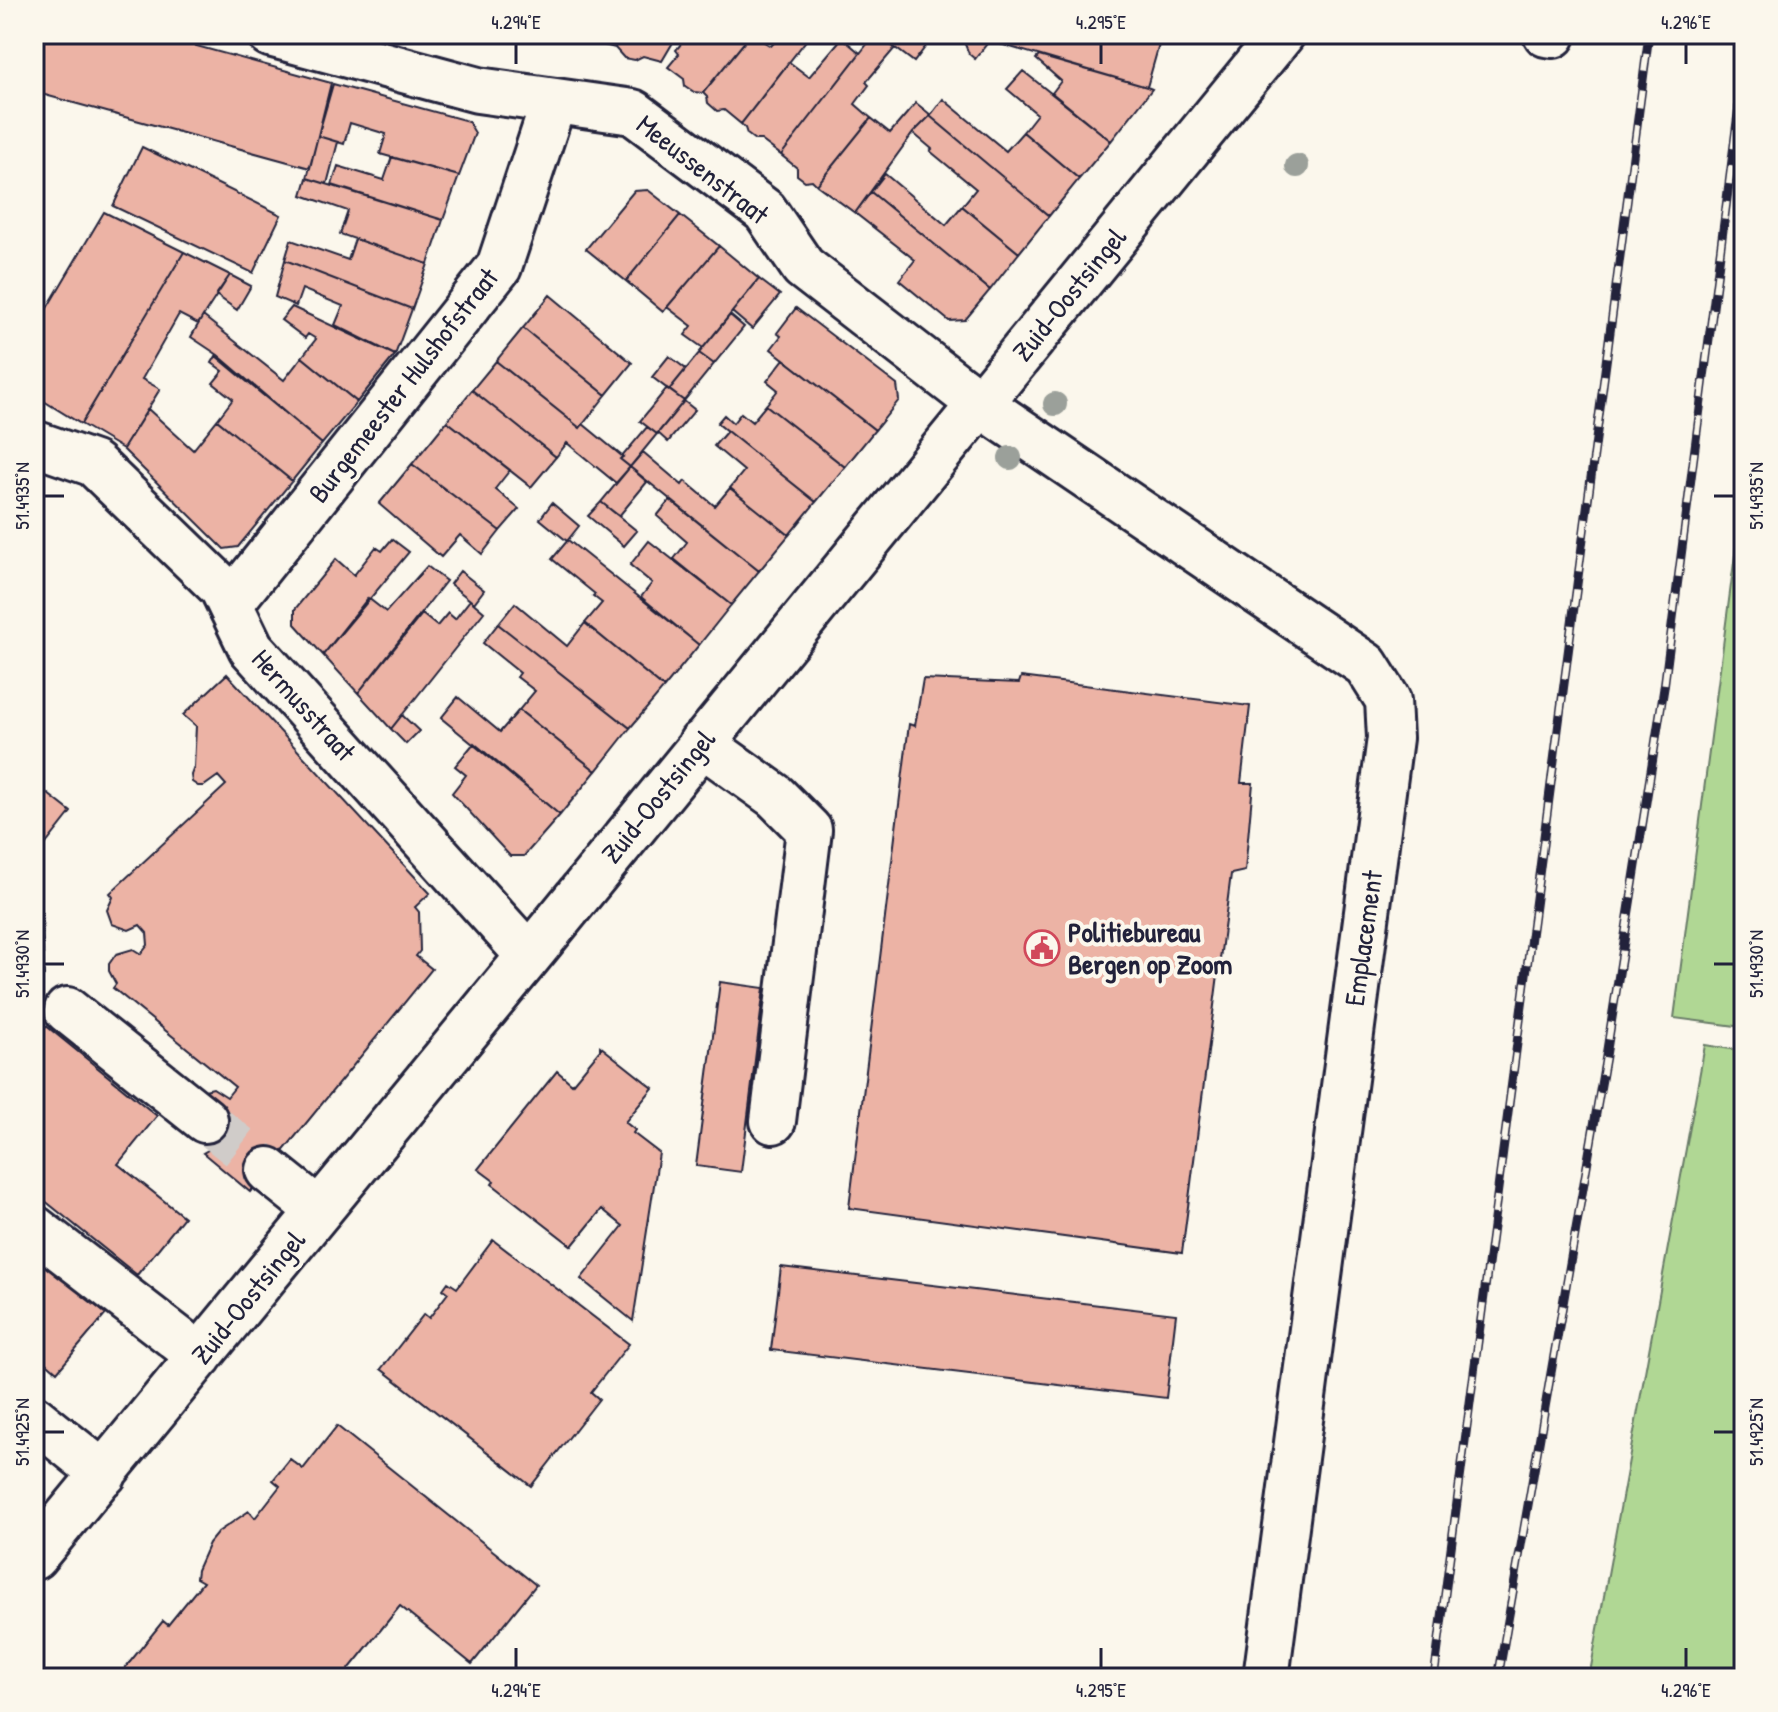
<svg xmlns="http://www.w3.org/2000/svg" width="1778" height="1712" font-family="'Patrick Hand',sans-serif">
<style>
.green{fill:#b0d794;stroke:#697c68;stroke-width:2}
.building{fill:#ecb3a5;stroke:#22223b;stroke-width:2}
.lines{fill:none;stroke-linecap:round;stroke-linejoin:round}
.minor-tunnel{stroke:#d0ccc9;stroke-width:44;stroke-dasharray:44 22;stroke-linecap:butt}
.minor-casing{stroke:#22223b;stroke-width:50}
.minor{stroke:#fbf7ec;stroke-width:44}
.rail-casing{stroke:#22223b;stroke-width:9}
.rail{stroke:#fbf7ec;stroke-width:6;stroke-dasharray:18;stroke-linecap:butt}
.tree{fill:#9ba09a}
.ticks{fill:none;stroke:#22223b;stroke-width:3}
.labels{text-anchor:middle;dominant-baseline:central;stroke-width:8;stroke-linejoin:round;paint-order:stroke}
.street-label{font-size:28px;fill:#22223b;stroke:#fbf7ec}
.poi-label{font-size:28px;font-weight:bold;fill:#22223b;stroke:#fbf7ec;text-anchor:start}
.neatline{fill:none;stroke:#22223b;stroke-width:3}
.ticks-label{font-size:20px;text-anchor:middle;fill:#22223b}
</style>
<rect width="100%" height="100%" fill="#fbf7ec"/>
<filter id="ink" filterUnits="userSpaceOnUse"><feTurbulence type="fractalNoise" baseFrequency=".0125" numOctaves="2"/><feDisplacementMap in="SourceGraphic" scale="16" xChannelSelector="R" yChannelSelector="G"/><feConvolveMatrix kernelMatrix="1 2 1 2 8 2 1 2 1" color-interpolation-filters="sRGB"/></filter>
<g filter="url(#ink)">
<path class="green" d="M 1744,486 L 1744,1027 L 1674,1018 Z
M 1705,1045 L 1744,1051 L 1744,1678 L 1589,1678 Z"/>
<path class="building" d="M 34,34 L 153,34 L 331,83 L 310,168 L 34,92 Z
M 564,34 L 619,34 L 615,48 Z
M 619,34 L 678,34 L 662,61 L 643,56 L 635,60 L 624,58 L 615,48 Z
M 689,34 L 751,34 L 703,93 L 694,92 L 685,86 L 684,79 L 668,67 L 679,54 L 676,50 Z
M 751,34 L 771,46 L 782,34 L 811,34 L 741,124 L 724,110 L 717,111 L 708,103 L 707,97 L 703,93 Z
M 875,34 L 895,48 L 866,82 L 869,85 L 855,104 L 871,118 L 817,185 L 812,180 L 805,181 L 797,175 L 797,168 L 781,155 Z
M 877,34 L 935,34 L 914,62 Z
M 966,34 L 1162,34 L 1147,87 Z
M 969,35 L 989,41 L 975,59 L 969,54 L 964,42 Z
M 842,38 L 860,53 L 781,155 L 761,140 L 755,140 L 747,134 L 745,128 L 741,124 L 789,62 L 809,77 Z
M 1039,56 L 1147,87 L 1152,89 L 1111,141 L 1052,93 L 1061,81 L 1036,59 Z
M 1023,71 L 1111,141 L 1079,179 L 1023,132 L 1037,114 L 1007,89 Z
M 333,84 L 468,121 L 475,133 L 459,176 L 380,154 L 386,134 L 350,123 L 344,144 L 318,136 Z
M 943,99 L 1006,151 L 1023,132 L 1079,179 L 1049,216 L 930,116 Z
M 916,103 L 931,115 L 913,133 L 855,213 L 817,185 L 871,118 L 890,133 Z
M 930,116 L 1049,216 L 1019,253 L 962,206 L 976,189 L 930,151 L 932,149 L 913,133 Z
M 318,136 L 338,142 L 327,184 L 307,178 Z
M 142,147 L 281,215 L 253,273 L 113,206 Z
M 392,157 L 459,176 L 443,220 L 332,185 L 338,166 L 384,180 Z
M 885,174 L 946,225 L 962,206 L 1019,253 L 990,290 L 871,192 Z
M 307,178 L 443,220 L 428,264 L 340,234 L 348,211 L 302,195 Z
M 648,190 L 680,215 L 626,281 L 586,249 L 634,191 Z
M 871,192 L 990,290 L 965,320 L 949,321 L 899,280 L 915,260 L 855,213 Z
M 104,212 L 184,252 L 81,424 L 34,395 L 34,330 Z
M 680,215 L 719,246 L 663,312 L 626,281 Z
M 355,239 L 428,264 L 412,309 L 285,260 L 291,240 L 348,260 Z
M 719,246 L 759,279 L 703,348 L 685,335 L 692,326 L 667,307 Z
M 184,252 L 230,275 L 198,324 L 179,314 L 142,379 L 160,389 L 123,449 L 81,424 Z
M 285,260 L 412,309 L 395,355 L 335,325 L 343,306 L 302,289 L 296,306 L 275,297 Z
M 230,275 L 251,286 L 237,310 L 216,295 Z
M 759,279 L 780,295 L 752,329 L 732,312 Z
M 550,295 L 632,363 L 606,395 L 523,328 Z
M 292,307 L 395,355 L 357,402 L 302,357 L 316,339 L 308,334 L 305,338 L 281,320 Z
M 796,308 L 897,385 L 899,400 L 875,430 L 771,349 L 781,336 L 777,333 Z
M 730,315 L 744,327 L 714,364 L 699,353 Z
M 203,316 L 284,380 L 302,357 L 357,402 L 322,444 L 218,355 L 191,337 Z
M 523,328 L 606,395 L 580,428 L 496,361 Z
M 699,353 L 714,364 L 684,401 L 669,390 Z
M 216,356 L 322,444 L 292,481 L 217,420 L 233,399 L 213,383 L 223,371 L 212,363 Z
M 669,356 L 686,369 L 669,390 L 652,377 Z
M 784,359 L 875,430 L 845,467 L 766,405 L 778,390 L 767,381 Z
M 496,361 L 580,428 L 583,424 L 623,457 L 620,459 L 630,467 L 616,483 L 567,443 L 556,457 L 472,390 Z
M 667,388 L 684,401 L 657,434 L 640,421 Z
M 472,390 L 556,457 L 531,487 L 447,421 Z
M 684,401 L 695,410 L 668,442 L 658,433 Z
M 766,405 L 845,467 L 816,502 L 717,423 L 724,415 L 733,423 L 741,413 L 752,422 Z
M 148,409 L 193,450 L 217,420 L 292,481 L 238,547 L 224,549 L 123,449 Z
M 447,421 L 510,470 L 495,489 L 519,509 L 500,531 L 412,464 Z
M 647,427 L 657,434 L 630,467 L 620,459 Z
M 727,431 L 816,502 L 789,535 L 730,488 L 744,471 L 714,446 Z
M 643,452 L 682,485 L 685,481 L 715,506 L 730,488 L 789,535 L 759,571 L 630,467 Z
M 412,464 L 500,531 L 482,554 L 460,535 L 441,557 L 379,504 Z
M 630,467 L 647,482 L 619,516 L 601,502 Z
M 670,500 L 759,571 L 731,605 L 674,559 L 687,542 L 657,516 Z
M 601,502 L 637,531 L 624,546 L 588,516 Z
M 552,503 L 579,526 L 567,541 L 540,519 Z
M 392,539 L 409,552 L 323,655 L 295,624 L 295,609 L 336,559 L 354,575 L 376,547 L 382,551 Z
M 568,540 L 699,645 L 664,688 L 585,623 L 602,603 L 593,596 L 595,594 L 552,559 Z
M 649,541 L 731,605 L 699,645 L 641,597 L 652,583 L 630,565 Z
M 427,566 L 446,581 L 358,693 L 323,655 L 368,598 L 386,612 Z
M 460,571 L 484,590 L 474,603 L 450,584 Z
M 470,600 L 484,612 L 391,729 L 358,693 L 422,614 L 437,626 L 448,613 L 455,619 Z
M 515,603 L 567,646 L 585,623 L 664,688 L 630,728 L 498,624 Z
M 498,624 L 630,728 L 596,771 L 519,710 L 535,691 L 517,677 L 520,673 L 483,643 Z
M 227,674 L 430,893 L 415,907 L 419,912 L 420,951 L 416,956 L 432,969 L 250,1192 L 203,1153 L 208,1150 L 201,1095 L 205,1090 L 213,1088 L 227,1097 L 235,1087 L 113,988 L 116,984 L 109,971 L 109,964 L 116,954 L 133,949 L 141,954 L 148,945 L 147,933 L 140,925 L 129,930 L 112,924 L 107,910 L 113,897 L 110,893 L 226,785 L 218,776 L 204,786 L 198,786 L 192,782 L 191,775 L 194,767 L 196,726 L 183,715 Z
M 1021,677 L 1250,706 L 1241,783 L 1253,783 L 1245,871 L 1231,874 L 1182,1253 L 849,1208 L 909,724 L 915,726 L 923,679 L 1019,683 Z
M 458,697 L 500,732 L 519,710 L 596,771 L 560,815 L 441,718 Z
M 402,715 L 419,731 L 406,744 L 391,729 Z
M 474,743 L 560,815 L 524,856 L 510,856 L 452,793 L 466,775 L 455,766 Z
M 34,783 L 71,812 L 34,859 Z
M 34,913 L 42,913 L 44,976 L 34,977 Z
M 720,982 L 764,988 L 741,1172 L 696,1166 Z
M 34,1016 L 157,1116 L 118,1164 L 184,1217 L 137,1275 L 34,1192 Z
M 600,1046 L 653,1088 L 625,1122 L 635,1130 L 633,1133 L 659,1153 L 633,1321 L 581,1279 L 623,1226 L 602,1209 L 572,1246 L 492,1184 L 494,1181 L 478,1169 L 557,1071 L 572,1084 L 600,1050 Z
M 493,1240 L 629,1344 L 591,1392 L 599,1399 L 531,1486 L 381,1369 L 424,1314 L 429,1318 L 448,1293 L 443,1289 L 448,1282 L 457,1288 Z
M 34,1254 L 106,1314 L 57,1372 L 34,1352 L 34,1294 L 37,1291 L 34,1289 Z
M 781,1267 L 1176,1314 L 1166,1398 L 771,1350 Z
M 337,1426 L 536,1585 L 472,1664 L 400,1606 L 342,1678 L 117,1678 L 163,1621 L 168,1625 L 203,1582 L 196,1578 L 197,1570 L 209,1543 L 218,1532 L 249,1511 L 255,1518 L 280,1486 L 273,1480 L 290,1459 L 303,1469 Z"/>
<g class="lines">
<path class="minor-tunnel" d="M 205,1120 L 268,1170"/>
<defs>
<path id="minor" d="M 270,34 L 478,90 L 633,112 L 765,211 L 803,267 L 980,404 L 1366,665 L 1388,700 L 1390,738 L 1266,1678
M 1546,34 L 1553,35
M 34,443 L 94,464 L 222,588 L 251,648 L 529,956
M 230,604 L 499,267 L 554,101
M 701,743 L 775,796 L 809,830 L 773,1121
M 67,1010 L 205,1120
M 268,1170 L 318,1210
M 34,1228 L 200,1356
M 34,1418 L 104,1474
M 34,1557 L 529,956 L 1282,34"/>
</defs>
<use href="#minor" class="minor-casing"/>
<use href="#minor" class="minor"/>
<defs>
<path id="rail" d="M 1434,1678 L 1649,34
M 1498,1678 L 1606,1056 L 1664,688 L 1744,67"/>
</defs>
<use href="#rail" class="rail-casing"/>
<use href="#rail" class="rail"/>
</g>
<g class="tree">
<circle cx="1297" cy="166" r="12"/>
<circle cx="1055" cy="404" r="12"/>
<circle cx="1010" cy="458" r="12"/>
</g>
</g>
<path class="ticks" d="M 516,44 L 516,64M 1101,44 L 1101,64M 1686,44 L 1686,64M 44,496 L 64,496M 1714,496 L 1734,496M 44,964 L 64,964M 1714,964 L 1734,964M 44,1432 L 64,1432M 1714,1432 L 1734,1432M 516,1648 L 516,1668M 1101,1648 L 1101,1668M 1686,1648 L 1686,1668"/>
<defs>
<symbol id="civic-ring" viewBox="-11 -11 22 22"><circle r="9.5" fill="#fbf7ec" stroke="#d1495b" stroke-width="1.5"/><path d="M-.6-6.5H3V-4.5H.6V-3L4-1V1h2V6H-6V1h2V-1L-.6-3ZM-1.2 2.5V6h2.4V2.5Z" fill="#d1495b"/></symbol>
</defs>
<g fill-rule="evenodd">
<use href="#civic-ring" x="1022" y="928" width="40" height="40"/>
</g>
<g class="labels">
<g class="street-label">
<text transform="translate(703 169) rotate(38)">Meeussenstraat</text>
<text transform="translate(1069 294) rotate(-51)">Zuid-Oostsingel</text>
<text transform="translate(403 385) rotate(-52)">Burgemeester Hulshofstraat</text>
<text transform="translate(304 705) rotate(48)">Hermusstraat</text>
<text transform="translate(658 796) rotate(-51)">Zuid-Oostsingel</text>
<text transform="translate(1363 938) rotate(-82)">Emplacement</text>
<text transform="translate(248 1297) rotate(-51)">Zuid-Oostsingel</text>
</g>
<g class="poi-label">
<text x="1068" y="932">Politiebureau<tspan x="1068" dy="32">Bergen op Zoom</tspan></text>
</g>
</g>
<rect width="1778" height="1712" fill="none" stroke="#fbf7ec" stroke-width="88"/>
<rect x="44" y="44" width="1690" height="1624" class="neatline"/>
<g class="ticks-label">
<text x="516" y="29">4.294°E</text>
<text x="1101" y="29">4.295°E</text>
<text x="1686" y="29">4.296°E</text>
<text transform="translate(22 496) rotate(-90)" y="7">51.4935°N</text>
<text transform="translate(1756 496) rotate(-90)" y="7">51.4935°N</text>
<text transform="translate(22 964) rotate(-90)" y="7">51.4930°N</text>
<text transform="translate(1756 964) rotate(-90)" y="7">51.4930°N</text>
<text transform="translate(22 1432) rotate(-90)" y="7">51.4925°N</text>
<text transform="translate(1756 1432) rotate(-90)" y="7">51.4925°N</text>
<text x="516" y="1697">4.294°E</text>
<text x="1101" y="1697">4.295°E</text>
<text x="1686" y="1697">4.296°E</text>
</g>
</svg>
